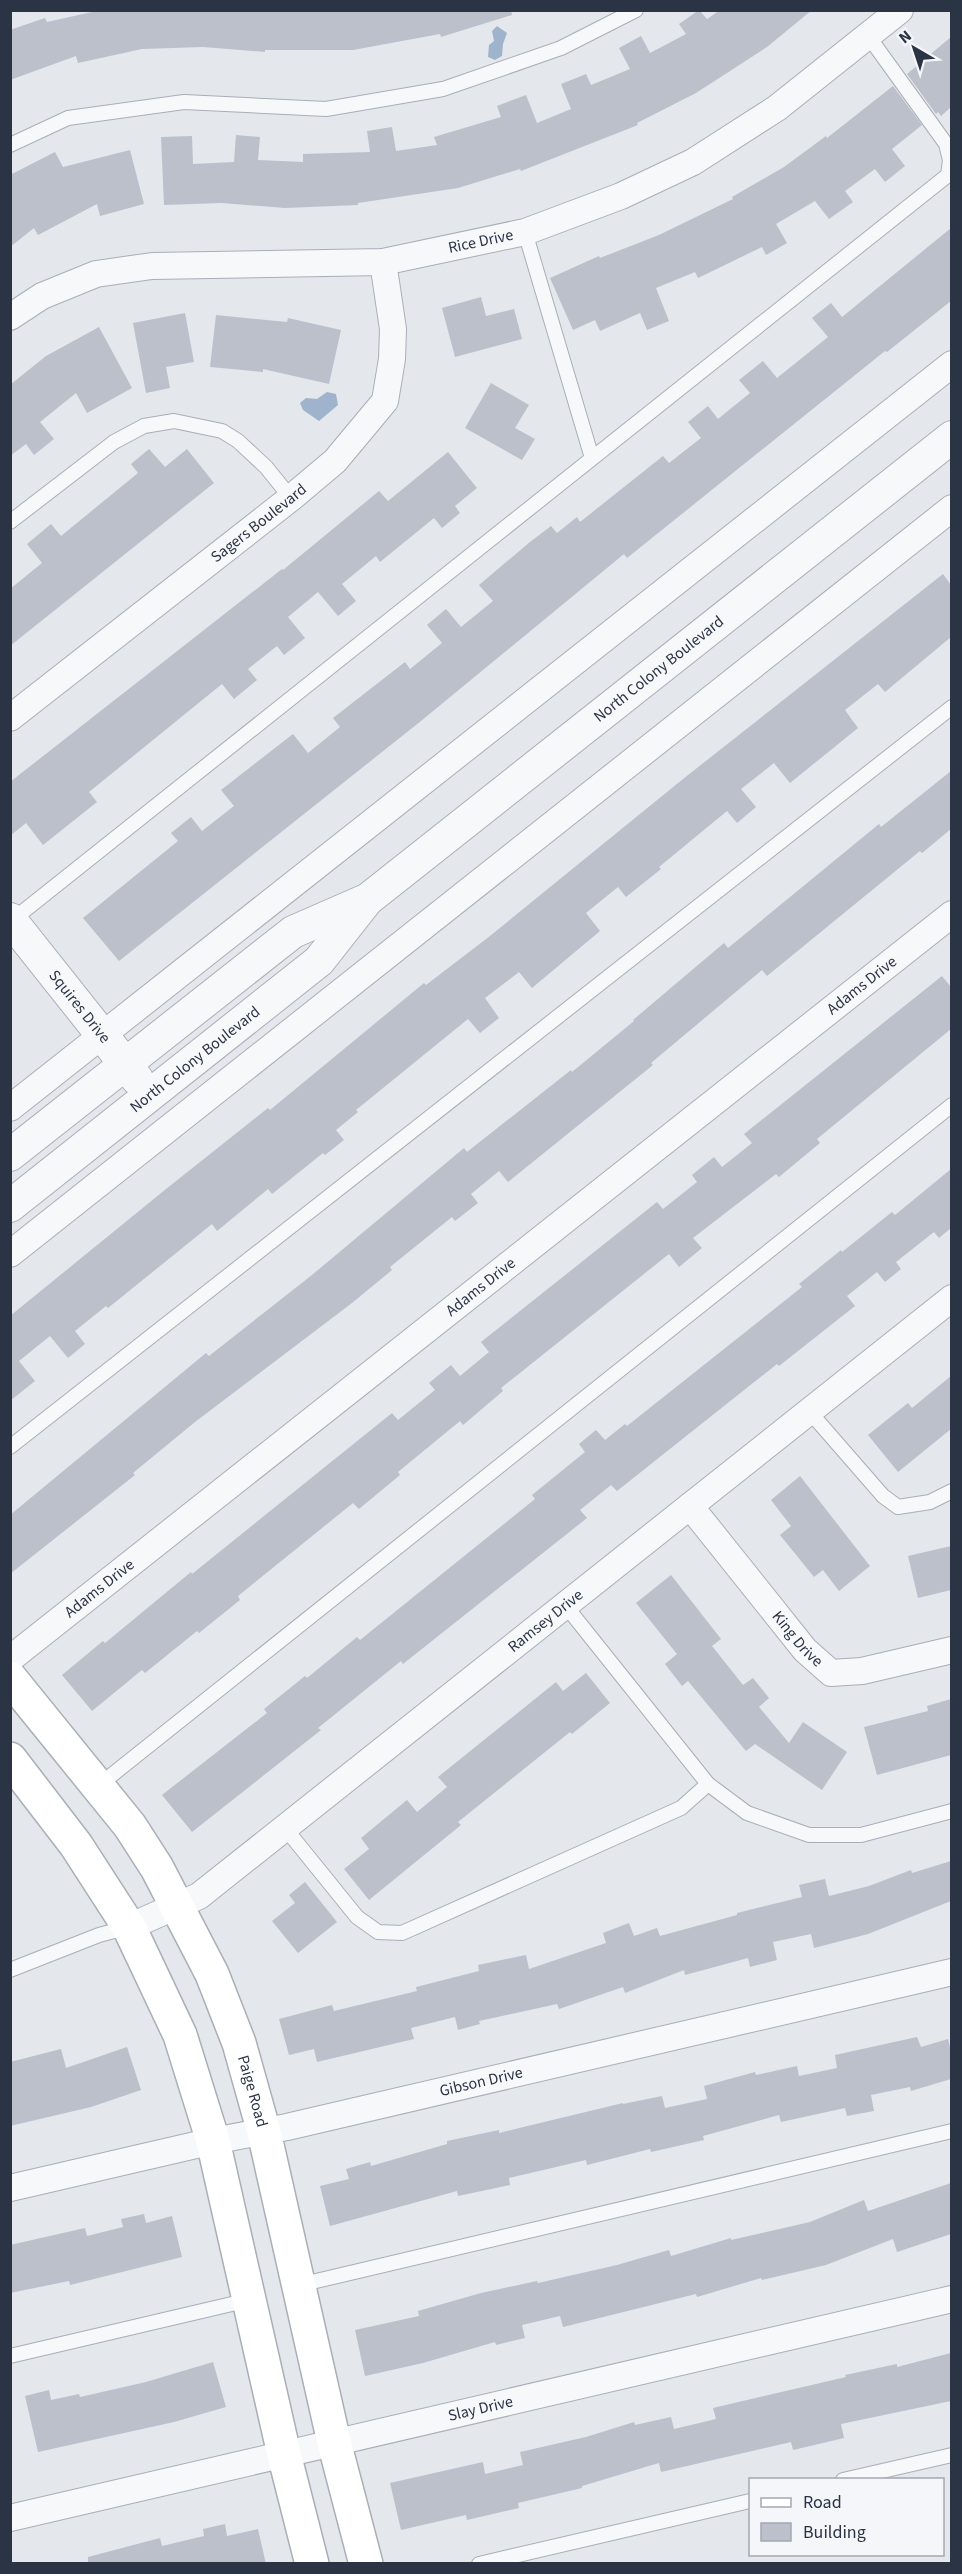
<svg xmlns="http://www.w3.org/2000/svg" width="962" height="2574" font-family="'Source Sans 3',sans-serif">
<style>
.water{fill:#9fb4cc}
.building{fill:#bbc0ca}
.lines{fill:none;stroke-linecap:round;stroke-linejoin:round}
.service-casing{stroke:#a9aeb7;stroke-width:16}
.minor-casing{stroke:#a9aeb7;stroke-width:28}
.tertiary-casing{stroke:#a9aeb7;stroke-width:34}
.secondary-casing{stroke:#a9aeb7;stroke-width:36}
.service{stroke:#f7f8fa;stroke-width:14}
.minor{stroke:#f7f8fa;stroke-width:26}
.tertiary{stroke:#f7f8fa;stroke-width:32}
.secondary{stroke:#fff;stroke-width:33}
.labels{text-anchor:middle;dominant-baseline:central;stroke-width:6;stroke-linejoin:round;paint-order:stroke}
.street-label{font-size:16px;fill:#2b3445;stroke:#f4f6f9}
</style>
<rect width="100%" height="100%" fill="#e4e7ec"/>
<path class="water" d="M 497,26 L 507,33 L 503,44 L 502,56 L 495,60 L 488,57 L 489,45 L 494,41 L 492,31 Z
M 327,392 L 336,394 L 338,405 L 319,421 L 303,410 L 300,403 L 306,398 L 317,399 Z"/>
<path class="building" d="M 101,10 L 511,10 L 512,15 L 441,37 L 440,34 L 353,50 L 265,50 L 265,52 L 203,47 L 142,49 L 78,63 L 76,56 L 10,80 L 10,30 L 45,18 L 47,22 Z
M 699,10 L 707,19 L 720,10 L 812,10 L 767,47 L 696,93 L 637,123 L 638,125 L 521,171 L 520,169 L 458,188 L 358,203 L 358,205 L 285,208 L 221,203 L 164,205 L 161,137 L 192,136 L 193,164 L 234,162 L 236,135 L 260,137 L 258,160 L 303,162 L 303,154 L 370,152 L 367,131 L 392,127 L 396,151 L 437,145 L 434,137 L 501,117 L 497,106 L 526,95 L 537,123 L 571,109 L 561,84 L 586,74 L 591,85 L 630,69 L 619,48 L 641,36 L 650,53 L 686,34 L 679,24 Z
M 951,37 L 951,107 L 941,116 L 938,112 L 936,114 L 907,74 Z
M 893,86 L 922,125 L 892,149 L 905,166 L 885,182 L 875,169 L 845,191 L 853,202 L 829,219 L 815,201 L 776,224 L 787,243 L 766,255 L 762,247 L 698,278 L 695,272 L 656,288 L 669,321 L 647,330 L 640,313 L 600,331 L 595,320 L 573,330 L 550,278 L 599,256 L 600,258 L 659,235 L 733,199 L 732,197 L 784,167 L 826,136 L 827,138 Z
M 130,150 L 144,204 L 100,216 L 97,204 L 38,235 L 34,228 L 10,247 L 10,175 L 55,152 L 63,167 Z
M 951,228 L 951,301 L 887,352 L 885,351 L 627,558 L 624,554 L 421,721 L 119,961 L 83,918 L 178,841 L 171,833 L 191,817 L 202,831 L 234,806 L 221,790 L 293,734 L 308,753 L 340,727 L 333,718 L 405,662 L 410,669 L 442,643 L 427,625 L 446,609 L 461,627 L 493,601 L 479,585 L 530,542 L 551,526 L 557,533 L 577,517 L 580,522 L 663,456 L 669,463 L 701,438 L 688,422 L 708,406 L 718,419 L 750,393 L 739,380 L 763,361 L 777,378 L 828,337 L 812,318 L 831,303 L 842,317 Z
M 481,297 L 486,316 L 514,309 L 522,339 L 455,357 L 442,308 Z
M 185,313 L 194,362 L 166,367 L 170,388 L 146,393 L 133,323 Z
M 216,315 L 287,322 L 288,318 L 341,330 L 329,384 L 263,369 L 263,372 L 210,367 Z
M 99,327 L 132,388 L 87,413 L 76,393 L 40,422 L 54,439 L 34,455 L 26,444 L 10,456 L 10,385 L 46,356 Z
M 491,383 L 529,405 L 515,428 L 535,439 L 522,460 L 465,428 Z
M 149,449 L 165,467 L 187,449 L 214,483 L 10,646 L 10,589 L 42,563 L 27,544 L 51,524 L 61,536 L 138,473 L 131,464 Z
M 448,452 L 477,488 L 455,506 L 460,513 L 442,528 L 434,518 L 380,562 L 376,556 L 342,584 L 356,601 L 338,616 L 318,592 L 288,617 L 305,638 L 284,655 L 277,646 L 248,669 L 257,680 L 234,699 L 222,684 L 89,792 L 97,802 L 43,845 L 26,823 L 10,836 L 10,782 L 282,569 L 283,570 L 379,491 L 388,501 Z
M 943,574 L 951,585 L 951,637 L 885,692 L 878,684 L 845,710 L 858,728 L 790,783 L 774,763 L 741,789 L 756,807 L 737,823 L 727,811 L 659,867 L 661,869 L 626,897 L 618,887 L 586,913 L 600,931 L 532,988 L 519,972 L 485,998 L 499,1018 L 480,1033 L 468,1019 L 356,1110 L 358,1112 L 336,1130 L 344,1140 L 325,1155 L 323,1153 L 272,1194 L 268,1189 L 217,1231 L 212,1224 L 108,1308 L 106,1306 L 75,1331 L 85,1344 L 68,1358 L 50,1336 L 19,1361 L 35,1381 L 10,1401 L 10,1316 L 166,1189 L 268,1108 L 270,1110 L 424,983 L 426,985 L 490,936 L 683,779 Z
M 951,771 L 951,829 L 922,853 L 920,851 L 767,976 L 762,970 L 651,1063 L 653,1065 L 508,1182 L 499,1171 L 471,1194 L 478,1203 L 455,1221 L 452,1217 L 390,1267 L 392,1270 L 352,1303 L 195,1422 L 133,1473 L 135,1475 L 10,1574 L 10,1515 L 206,1353 L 209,1356 L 312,1275 L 464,1148 L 467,1152 L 571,1070 L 572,1072 L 634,1021 L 633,1020 L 724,943 L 728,948 L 879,824 L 881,827 Z
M 942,976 L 951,987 L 951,1029 L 817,1139 L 820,1143 L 779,1177 L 776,1174 L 693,1238 L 702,1248 L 679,1267 L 669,1254 L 501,1388 L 503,1391 L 463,1425 L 460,1421 L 398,1472 L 400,1475 L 359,1509 L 353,1503 L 238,1596 L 240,1600 L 199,1633 L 197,1631 L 145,1673 L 142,1670 L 92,1711 L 62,1675 L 103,1641 L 105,1643 L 191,1572 L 192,1574 L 392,1413 L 398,1420 L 435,1390 L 429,1383 L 451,1365 L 460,1376 L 489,1352 L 481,1342 L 657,1202 L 663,1209 L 697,1182 L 692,1175 L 714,1157 L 722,1167 L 752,1143 L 744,1134 Z
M 951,1169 L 951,1228 L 939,1238 L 934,1232 L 896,1262 L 901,1269 L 885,1282 L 877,1272 L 847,1296 L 855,1306 L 779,1366 L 777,1364 L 617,1491 L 611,1485 L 580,1510 L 587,1518 L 403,1664 L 401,1661 L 318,1728 L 321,1730 L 192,1832 L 162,1795 L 267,1713 L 264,1709 L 305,1676 L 307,1678 L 357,1637 L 360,1640 L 535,1499 L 532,1495 L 585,1452 L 579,1444 L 596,1430 L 605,1440 L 625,1424 L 627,1426 L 802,1287 L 799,1284 L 841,1250 L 842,1252 L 892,1212 L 895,1215 Z
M 951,1376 L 951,1429 L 898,1472 L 868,1435 L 908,1403 L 912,1408 Z
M 800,1476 L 870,1566 L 839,1591 L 823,1570 L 814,1577 L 780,1535 L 791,1526 L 771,1500 Z
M 951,1546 L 951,1590 L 918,1598 L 908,1556 Z
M 671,1575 L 721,1639 L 712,1646 L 743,1685 L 753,1678 L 769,1698 L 759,1707 L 789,1743 L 803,1722 L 847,1752 L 822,1790 L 755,1744 L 746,1751 L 688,1681 L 682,1686 L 665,1664 L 677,1654 L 636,1603 Z
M 586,1673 L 610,1703 L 572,1734 L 570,1732 L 458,1822 L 461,1825 L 369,1900 L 344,1869 L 369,1849 L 361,1838 L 407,1800 L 417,1812 L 447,1787 L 438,1777 L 556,1682 L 563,1691 Z
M 951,1699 L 951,1755 L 877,1775 L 864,1727 L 928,1711 L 927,1706 Z
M 951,1861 L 951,1901 L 868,1934 L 814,1948 L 811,1934 L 773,1942 L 777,1960 L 750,1967 L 748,1958 L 685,1975 L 684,1970 L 625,1993 L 623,1987 L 559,2009 L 557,2004 L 479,2021 L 480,2024 L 458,2030 L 455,2017 L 411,2028 L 414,2039 L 317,2062 L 314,2049 L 289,2055 L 279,2019 L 332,2005 L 334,2011 L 417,1991 L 416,1987 L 479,1971 L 478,1965 L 526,1955 L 529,1969 L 606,1943 L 603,1933 L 629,1923 L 634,1936 L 657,1928 L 660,1936 L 737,1915 L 737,1913 L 802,1897 L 799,1885 L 825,1879 L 829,1896 L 869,1886 L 911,1870 L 912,1873 Z
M 305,1882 L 337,1922 L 298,1953 L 272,1921 L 295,1903 L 289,1895 Z
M 917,2037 L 921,2047 L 948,2039 L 951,2051 L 951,2079 L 911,2091 L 910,2087 L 871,2095 L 874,2111 L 847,2116 L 845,2108 L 781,2122 L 779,2115 L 703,2136 L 704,2140 L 651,2152 L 650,2149 L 587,2165 L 586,2160 L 509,2178 L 510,2185 L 458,2196 L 457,2191 L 330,2226 L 320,2186 L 349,2179 L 346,2169 L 370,2162 L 371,2166 L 447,2144 L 447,2141 L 499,2130 L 499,2133 L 623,2103 L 623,2104 L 662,2096 L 665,2108 L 707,2099 L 704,2086 L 755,2072 L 756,2075 L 797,2066 L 799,2076 L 837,2068 L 835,2055 Z
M 127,2047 L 141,2090 L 91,2107 L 10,2126 L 10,2062 L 61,2049 L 66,2068 Z
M 951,2183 L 951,2234 L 897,2252 L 893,2239 L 826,2265 L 762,2280 L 761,2278 L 697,2297 L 696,2294 L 563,2327 L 560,2316 L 522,2325 L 525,2338 L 496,2345 L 495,2342 L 423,2363 L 365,2376 L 355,2330 L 419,2316 L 418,2311 L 481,2293 L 537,2281 L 538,2283 L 617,2265 L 669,2250 L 671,2256 L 731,2238 L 731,2240 L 810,2222 L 864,2200 L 868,2211 Z
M 144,2214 L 146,2223 L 172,2216 L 182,2257 L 70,2285 L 69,2281 L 10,2293 L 10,2245 L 85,2228 L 87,2236 L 123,2227 L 121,2219 Z
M 951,2353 L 951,2401 L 841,2424 L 844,2438 L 793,2450 L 791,2442 L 661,2472 L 659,2463 L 582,2486 L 582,2488 L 518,2503 L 519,2508 L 467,2520 L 466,2515 L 401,2530 L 390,2483 L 483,2462 L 485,2474 L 523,2465 L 520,2452 L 586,2437 L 634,2422 L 635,2425 L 671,2417 L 674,2429 L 716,2419 L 713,2408 L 846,2377 L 845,2375 L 897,2364 L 897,2367 Z
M 213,2362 L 226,2407 L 174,2422 L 38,2452 L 25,2396 L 49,2390 L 51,2400 L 79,2394 L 80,2397 L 146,2382 Z
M 225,2524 L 227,2536 L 258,2529 L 266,2564 L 88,2564 L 88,2557 L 160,2538 L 162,2546 L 204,2536 L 203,2529 Z"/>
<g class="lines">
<defs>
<path id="service" d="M 10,145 L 68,118 L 184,102 L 326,109 L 443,89 L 561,48 L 636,10
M 525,232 L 592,458
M 10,522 L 114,442 L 144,426 L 174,421 L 222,431 L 238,441 L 266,467 L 291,498
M 10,922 L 948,175 L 950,160 L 946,144 L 869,37
M 809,1411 L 883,1496 L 898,1507 L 930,1502 L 952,1491
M 10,1447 L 952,707
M 565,1605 L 708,1784 L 747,1813 L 809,1835 L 861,1835 L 952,1811
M 98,1786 L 952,1105
M 285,1828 L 357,1917 L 378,1932 L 402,1933 L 681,1808 L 708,1784
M 10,1970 L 99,1935 L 129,1927
M 299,2285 L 952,2131
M 10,2356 L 249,2300
M 843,2480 L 952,2455
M 479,2564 L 750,2501"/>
<g id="minor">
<path id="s1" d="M 10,317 L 42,296 L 96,274 L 152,266 L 383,262 L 525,232 L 621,196 L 693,162 L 777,108 L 900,10"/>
<path id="s2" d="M 10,718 L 291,498 L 335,461 L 385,401 L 392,359 L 393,329 L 383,262"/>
<path d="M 10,1108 L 952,364"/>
<path d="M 10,1254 L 952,508"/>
<path id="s3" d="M 690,1506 L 805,1650 L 831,1673 L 862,1671 L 952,1650"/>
<path id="s4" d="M 10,1659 L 952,914"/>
<path id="s5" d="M 129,1927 L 199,1896 L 952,1298"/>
<path id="s6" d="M 10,2188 L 213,2141 L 287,2127 L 952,1972"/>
<path id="s7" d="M 10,2518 L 952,2299"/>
</g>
<g id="tertiary">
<path id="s8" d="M 10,919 L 137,1079"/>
<path d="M 10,1155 L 293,932 L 364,901"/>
<path id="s9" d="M 10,1206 L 319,961 L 367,900 L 952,437"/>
</g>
<g id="secondary">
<path id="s10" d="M 10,1678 L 130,1826 L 157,1868 L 212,1974 L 239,2043 L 264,2132 L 334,2442 L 366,2564"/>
<path d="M 10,1759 L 76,1845 L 129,1927 L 180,2035 L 213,2141 L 284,2454 L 312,2564"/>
</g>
</defs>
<use href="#service" class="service-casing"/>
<use href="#minor" class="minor-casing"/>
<use href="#tertiary" class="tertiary-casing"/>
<use href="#secondary" class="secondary-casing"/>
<use href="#service" class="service"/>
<use href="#minor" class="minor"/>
<use href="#tertiary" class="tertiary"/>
<use href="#secondary" class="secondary"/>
</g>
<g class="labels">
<g class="street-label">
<text stroke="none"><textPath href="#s1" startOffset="484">Rice Drive</textPath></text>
<text stroke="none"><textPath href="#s2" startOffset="316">Sagers Boulevard</textPath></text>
<text stroke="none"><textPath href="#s9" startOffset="844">North Colony Boulevard</textPath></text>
<text stroke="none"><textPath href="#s4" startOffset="1086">Adams Drive</textPath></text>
<text stroke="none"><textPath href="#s8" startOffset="112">Squires Drive</textPath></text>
<text stroke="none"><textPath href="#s9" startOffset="236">North Colony Boulevard</textPath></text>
<text stroke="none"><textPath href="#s4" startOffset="600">Adams Drive</textPath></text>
<text stroke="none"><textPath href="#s4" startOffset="114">Adams Drive</textPath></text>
<text stroke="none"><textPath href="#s5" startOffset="519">Ramsey Drive</textPath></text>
<text stroke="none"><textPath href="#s3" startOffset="171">King Drive</textPath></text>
<text stroke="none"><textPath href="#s6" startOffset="483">Gibson Drive</textPath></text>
<text stroke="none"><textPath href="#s10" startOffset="484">Paige Road</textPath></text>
<text stroke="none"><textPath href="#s7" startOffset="483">Slay Drive</textPath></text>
</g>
</g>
<rect width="962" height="2574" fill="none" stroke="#2b3445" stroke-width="24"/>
<rect x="749" y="2478" width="195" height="78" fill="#f4f6f9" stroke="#a4a8b1" stroke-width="1.5"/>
<rect x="761" y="2498" width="30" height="9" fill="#ffffff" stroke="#a4a8b1" stroke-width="1.5"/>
<text x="803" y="2508" font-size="18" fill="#2b3445">Road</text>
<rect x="761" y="2523" width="30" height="18" fill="#bbc0ca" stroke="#a4a8b1" stroke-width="1.5"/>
<text x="803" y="2538" font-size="18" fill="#2b3445">Building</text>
<g transform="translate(914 48) rotate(321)" stroke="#f4f6f9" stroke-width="4.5" paint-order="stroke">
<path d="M0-4.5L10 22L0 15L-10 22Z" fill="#2b3445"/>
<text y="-9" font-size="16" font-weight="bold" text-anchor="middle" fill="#2b3445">N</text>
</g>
</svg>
